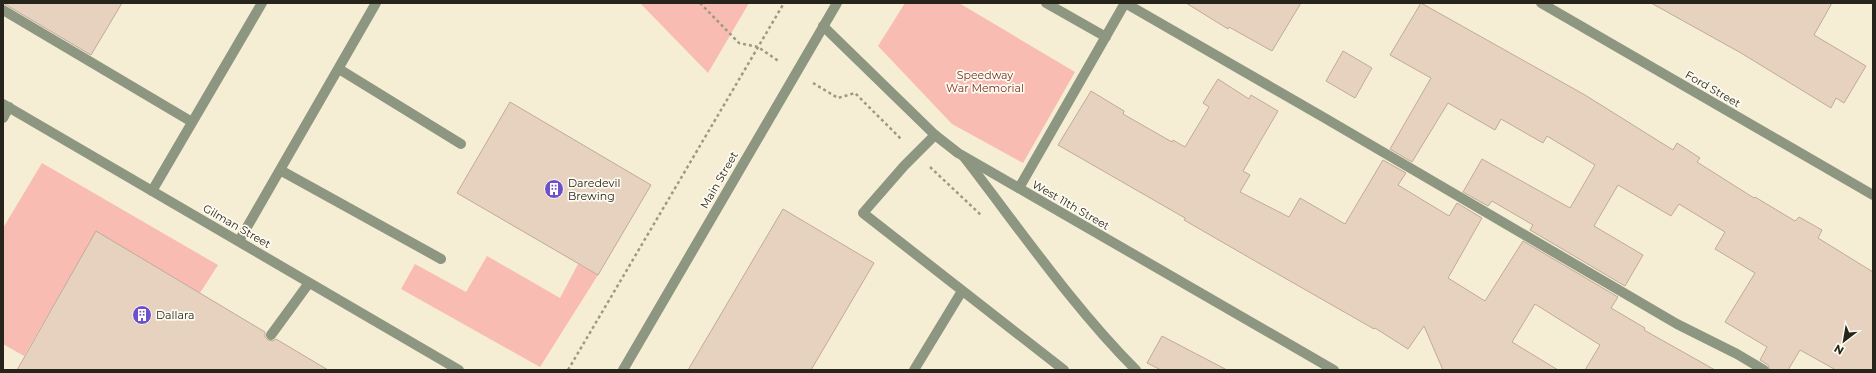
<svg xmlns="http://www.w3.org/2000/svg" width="1876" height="373" font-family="Montserrat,sans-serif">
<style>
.green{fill:#f9bcb3}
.building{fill:#e7d1bf;stroke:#c0aa99}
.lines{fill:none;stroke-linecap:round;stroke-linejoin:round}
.path{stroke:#9e9986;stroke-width:2.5;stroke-dasharray:3 3;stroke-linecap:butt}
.service{stroke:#8c9680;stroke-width:10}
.minor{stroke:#8c9680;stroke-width:10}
.tertiary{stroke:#8c9680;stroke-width:10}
.labels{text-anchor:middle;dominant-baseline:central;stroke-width:3.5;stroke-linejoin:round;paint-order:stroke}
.park-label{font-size:11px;fill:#7a3028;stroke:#fefbf1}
.street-label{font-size:11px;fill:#27251b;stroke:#fefbf1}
.poi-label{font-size:11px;fill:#27251b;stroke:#fefbf1;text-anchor:start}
</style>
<rect width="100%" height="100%" fill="#f6eed4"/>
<path class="green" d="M 640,3 L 749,3 L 708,73 Z
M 905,3 L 959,3 L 1075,72 L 1023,163 L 952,124 L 878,46 Z
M 42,163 L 218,265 L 200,293 L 96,232 L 24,356 L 3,344 L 3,228 Z
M 487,256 L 560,298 L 578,264 L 598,275 L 540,367 L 401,289 L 415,264 L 466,292 Z"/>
<path class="building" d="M 3,3 L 122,3 L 91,55 Z
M 1186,3 L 1301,3 L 1272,51 L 1229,27 L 1228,29 Z
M 1421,3 L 1585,95 L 1673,150 L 1677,143 L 1700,158 L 1697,162 L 1754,198 L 1755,197 L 1795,221 L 1799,217 L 1822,230 L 1818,238 L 1873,272 L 1873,370 L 1836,370 L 1800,350 L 1788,370 L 1770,370 L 1768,365 L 1760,360 L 1767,347 L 1725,322 L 1755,273 L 1715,249 L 1725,232 L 1679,204 L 1671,216 L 1618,185 L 1594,226 L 1643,255 L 1625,286 L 1530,230 L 1533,225 L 1492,201 L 1488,206 L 1463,192 L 1482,159 L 1570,208 L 1595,165 L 1547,136 L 1543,143 L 1501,119 L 1495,130 L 1448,103 L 1412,162 L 1390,149 L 1431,78 L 1390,55 Z
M 1651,3 L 1832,3 L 1814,35 L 1866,66 L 1844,103 L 1836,98 L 1831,108 L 1741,53 Z
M 1343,51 L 1372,68 L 1355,98 L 1326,81 Z
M 1218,79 L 1249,99 L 1251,95 L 1278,111 L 1243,171 L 1250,175 L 1240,192 L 1289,217 L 1300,198 L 1345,224 L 1383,160 L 1406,173 L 1398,185 L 1449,216 L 1457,203 L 1482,218 L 1448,278 L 1485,301 L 1523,241 L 1618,297 L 1611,308 L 1645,328 L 1644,330 L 1715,370 L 1585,370 L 1600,345 L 1535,304 L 1512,342 L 1558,370 L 1443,370 L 1424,326 L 1408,349 L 1375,328 L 1374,329 L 1262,265 L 1184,220 L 1185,218 L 1058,145 L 1091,91 L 1124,111 L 1123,114 L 1172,142 L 1173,140 L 1185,147 L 1209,107 L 1203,103 Z
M 510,102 L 651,185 L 598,275 L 457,193 Z
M 783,209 L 874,263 L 811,370 L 688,370 Z
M 96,231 L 265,332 L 265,337 L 268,340 L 273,341 L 276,339 L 328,370 L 17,370 Z
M 1162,336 L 1227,370 L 1161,370 L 1147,363 Z"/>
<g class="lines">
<path class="path" d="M 700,3 L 739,43 L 758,47 L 780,62
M 813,83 L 838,98 L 855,93 L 902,140
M 930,167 L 982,216
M 568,370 L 784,3"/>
<path class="service" d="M 1046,3 L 1106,37
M 3,10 L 192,122
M 339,69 L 461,144
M 3,118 L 9,107
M 935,135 L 904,166 L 863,213 L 1064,370
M 964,157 C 1019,228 1073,307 1136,370
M 280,170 L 441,259
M 1019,188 L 1125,3 L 1323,117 L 1677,324 L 1737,354 L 1764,370
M 152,191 L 262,3
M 239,241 L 376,3
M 271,335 L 309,283
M 914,370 L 962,291"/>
<path class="minor" d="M 1541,3 L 1873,195
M 823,26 L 935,135 L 958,153 L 1334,370
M 3,104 L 459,370"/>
<path class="tertiary" d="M 623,370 L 837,3"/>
</g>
<defs>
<symbol id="building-disc" viewBox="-11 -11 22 22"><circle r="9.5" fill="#6d50ca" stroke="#fefbf1"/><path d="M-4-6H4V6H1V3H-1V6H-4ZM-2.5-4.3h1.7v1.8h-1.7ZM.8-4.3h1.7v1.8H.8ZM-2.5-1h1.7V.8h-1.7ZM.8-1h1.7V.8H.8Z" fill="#fff"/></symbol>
</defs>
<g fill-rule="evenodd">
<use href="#building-disc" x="543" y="178" width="22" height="22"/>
<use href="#building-disc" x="131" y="304" width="22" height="22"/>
</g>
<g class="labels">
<g class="park-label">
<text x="985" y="75">Speedway<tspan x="985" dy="13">War Memorial</tspan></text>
</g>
<g class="street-label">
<text transform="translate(1713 89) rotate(30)">Ford Street</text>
<text transform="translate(719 180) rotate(-60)">Main Street</text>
<text transform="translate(1071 205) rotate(30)">West 11th Street</text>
<text transform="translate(237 226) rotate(30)">Gilman Street</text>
</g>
<g class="poi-label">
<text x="568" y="183">Daredevil<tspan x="568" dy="13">Brewing</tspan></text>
<text x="156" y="315">Dallara</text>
</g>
</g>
<rect width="1876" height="373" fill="none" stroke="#27251b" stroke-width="8"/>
<g transform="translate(1844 341) rotate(211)" stroke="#fefbf1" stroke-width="3" paint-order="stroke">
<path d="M0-3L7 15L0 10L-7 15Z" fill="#27251b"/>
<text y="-6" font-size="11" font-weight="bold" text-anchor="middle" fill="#27251b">N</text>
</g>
</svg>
